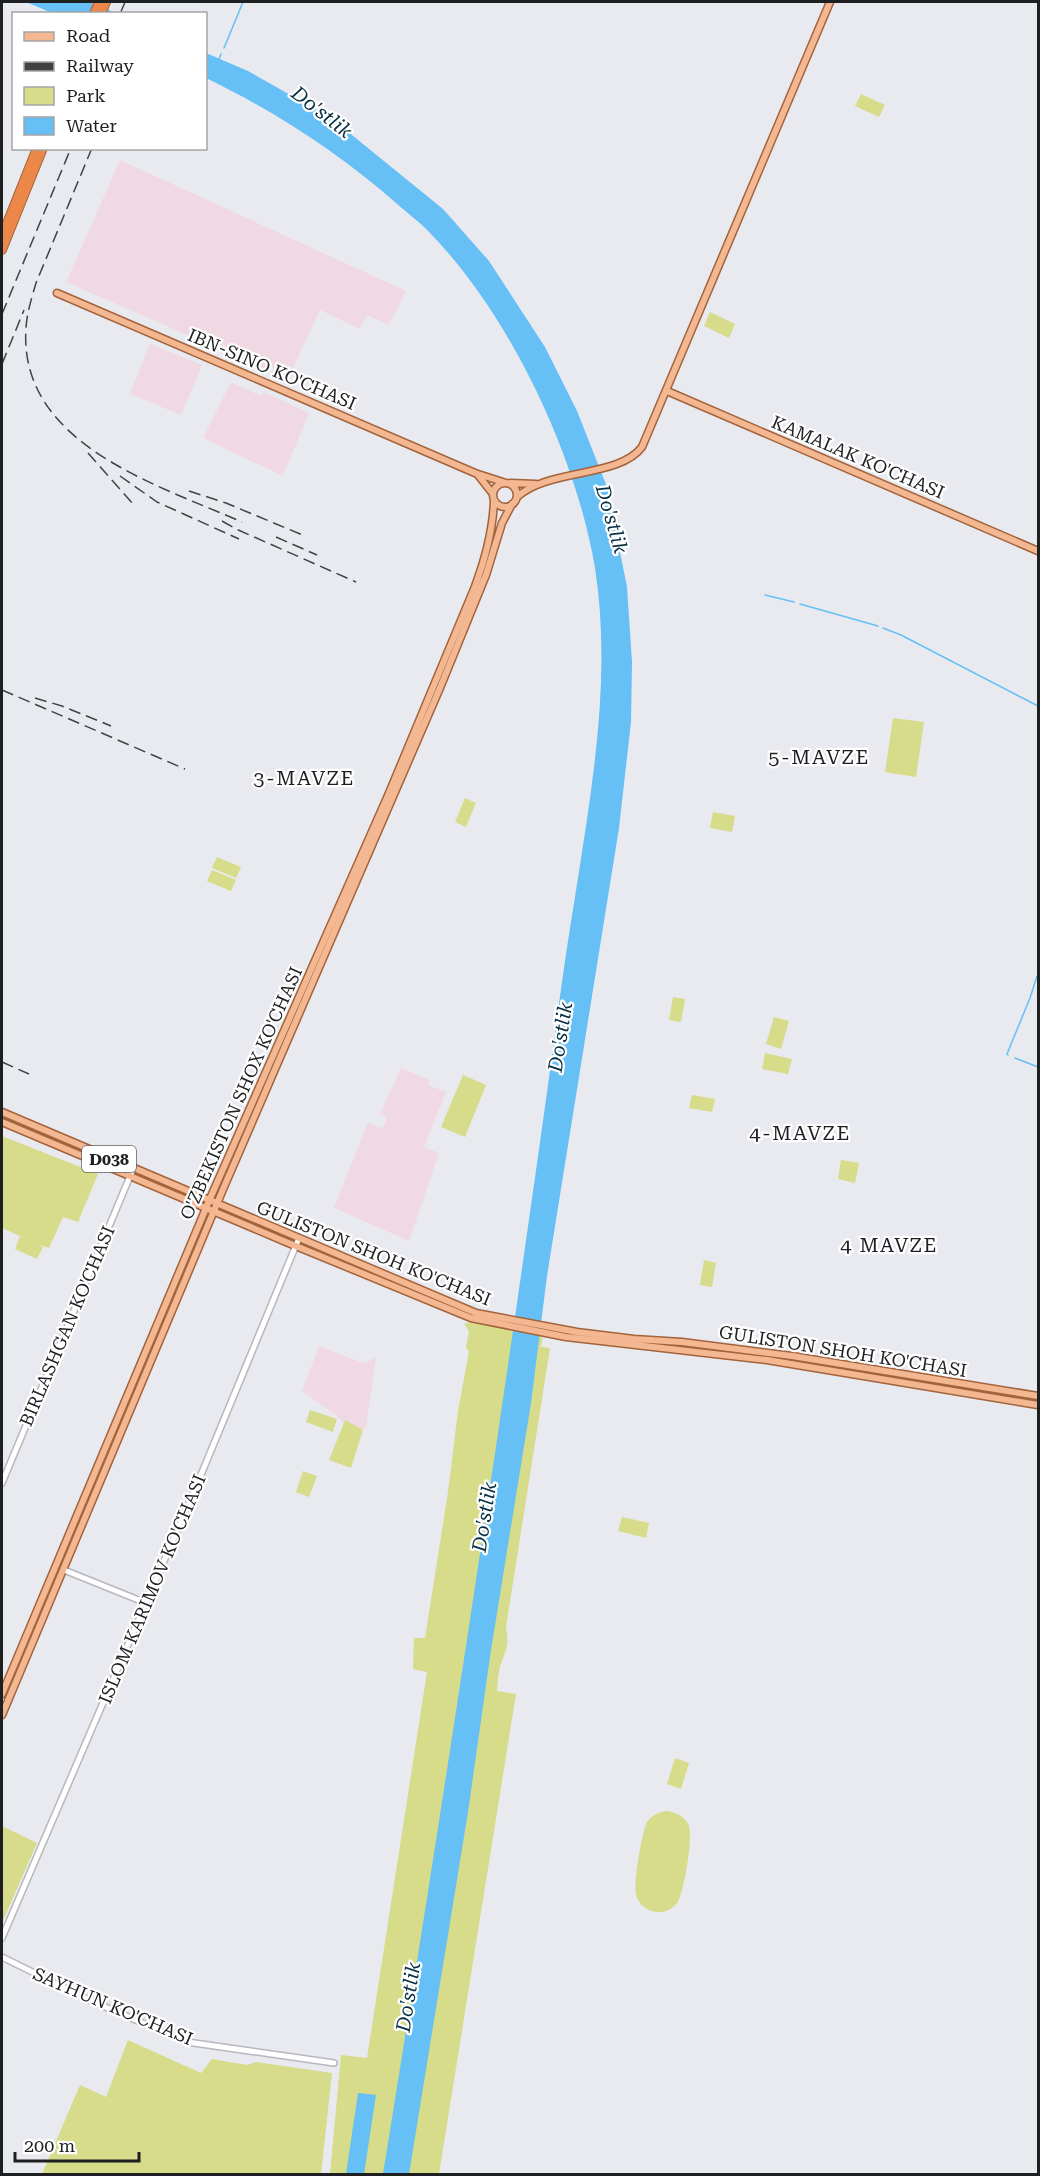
<svg xmlns="http://www.w3.org/2000/svg" width="1040" height="2176" font-family="'Roboto Serif',serif">
<style>
.commercial{fill:#f1d9e3}
.green{fill:#d6dc89}
.water{fill:#66bff5}
.lines{fill:none;stroke-linecap:round;stroke-linejoin:round}
.stream{stroke:#66bff5;stroke-width:1.5}
.minor-casing{stroke:#b7b8be;stroke-width:8}
.major-casing{stroke:#a3633b;stroke-width:9}
.highway-casing{stroke:#a3633b;stroke-width:10}
.minor{stroke:#fff;stroke-width:5}
.major{stroke:#f3b792;stroke-width:6}
.highway{stroke:#eb8749;stroke-width:8}
.rail{stroke:#404244;stroke-width:1.5;stroke-dasharray:12 6;stroke-linecap:butt}
.labels{text-anchor:middle;dominant-baseline:central;stroke-width:4.5;stroke-linejoin:round;paint-order:stroke}
.shield{fill:#fff;stroke:#626264;stroke-width:1.5}
.shield-label{font-size:16px;font-weight:bold;fill:#1e1f21}
.street-label{font-size:18px;fill:#1e1f21;stroke:#fff}
.water-label{font-size:20px;font-style:italic;fill:#073045;stroke:#fff}
.neighbourhood-label{font-size:20px;letter-spacing:1.5px;fill:#1e1f21;stroke:#fff}
</style>
<rect width="100%" height="100%" fill="#e8eaf0"/>
<path class="commercial" d="M 120,160 L 406,291 L 389,325 L 367,315 L 360,329 L 320,310 L 293,368 L 278,361 L 274,368 L 267,365 L 265,369 L 66,282 Z
M 150,344 L 202,365 L 181,415 L 130,394 Z
M 231,382 L 261,396 L 264,392 L 309,413 L 283,476 L 203,438 Z
M 401,1068 L 429,1080 L 428,1085 L 446,1092 L 424,1147 L 439,1153 L 409,1241 L 334,1208 L 368,1123 L 383,1129 L 387,1117 L 380,1114 Z
M 319,1346 L 363,1363 L 376,1358 L 366,1427 L 363,1430 L 345,1420 L 343,1423 L 337,1416 L 302,1391 Z"/>
<path class="green" d="M 861,94 L 885,105 L 879,117 L 855,106 Z
M 710,312 L 735,324 L 729,338 L 704,326 Z
M 893,718 L 924,722 L 916,777 L 885,772 Z
M 465,798 L 476,803 L 466,827 L 455,822 Z
M 713,812 L 735,816 L 732,832 L 710,828 Z
M 217,857 L 241,867 L 236,878 L 212,868 Z
M 212,870 L 236,880 L 231,891 L 207,881 Z
M 673,997 L 685,999 L 681,1022 L 669,1020 Z
M 774,1017 L 789,1021 L 781,1049 L 766,1044 Z
M 765,1053 L 792,1059 L 788,1074 L 762,1069 Z
M 463,1075 L 486,1085 L 465,1137 L 441,1127 Z
M 692,1095 L 715,1099 L 712,1112 L 689,1108 Z
M 2,1136 L 98,1174 L 78,1222 L 63,1217 L 49,1248 L 40,1245 L 43,1247 L 37,1259 L 15,1249 L 20,1236 L 2,1228 Z
M 841,1160 L 859,1163 L 855,1183 L 838,1179 Z
M 704,1260 L 716,1263 L 712,1287 L 700,1285 Z
M 473,1322 L 543,1335 L 541,1347 L 550,1348 L 506,1627 C 509,1643 507,1647 502,1661 C 498,1670 498,1682 497,1691 L 516,1694 L 439,2174 L 330,2174 L 341,2055 L 367,2058 L 427,1672 L 413,1669 L 414,1638 L 425,1638 L 448,1492 L 458,1411 L 469,1351 L 466,1348 L 469,1331 L 464,1324 Z
M 310,1410 L 337,1419 L 333,1432 L 306,1422 Z
M 345,1420 L 363,1430 L 351,1468 L 329,1460 Z
M 303,1471 L 317,1476 L 309,1497 L 296,1492 Z
M 622,1517 L 649,1523 L 646,1538 L 618,1531 Z
M 675,1758 L 689,1763 L 681,1789 L 667,1784 Z
M 667,1811 C 677,1813 685,1816 689,1826 C 693,1837 684,1894 677,1903 C 671,1911 661,1914 652,1911 C 644,1909 638,1902 636,1895 C 633,1885 642,1831 647,1822 C 652,1815 659,1812 667,1811 Z
M 2,1826 L 37,1843 L 2,1923 Z
M 128,2040 L 201,2073 L 212,2059 L 247,2065 L 256,2062 L 332,2073 L 321,2174 L 42,2174 L 80,2085 L 106,2097 Z"/>
<path class="water" d="M 26,2 L 89,2 L 116,13 L 52,13 Z
M 206,53 L 248,71 L 331,118 L 443,209 L 489,261 L 545,347 L 577,411 L 607,487 L 627,587 L 632,662 L 631,722 L 619,828 L 547,1276 L 531,1403 L 491,1650 L 468,1812 L 409,2174 L 383,2174 C 442,1809 498,1444 549,1078 C 557,1017 565,957 575,897 C 592,787 612,678 595,568 C 576,455 510,315 430,233 C 420,222 407,213 396,203 C 339,153 274,111 206,78 Z
M 358,2093 L 376,2095 L 364,2174 L 346,2174 Z"/>
<g class="lines">
<path class="stream" d="M 224,48 L 243,2
M 219,59 L 221,54
M 765,595 L 794,602
M 800,604 L 878,626
M 883,628 L 901,635 L 1038,706
M 1008,1055 L 1007,1054 L 1030,998 L 1037,976
M 1015,1058 L 1038,1067"/>
<defs>
<path id="minor" d="M 2,1483 L 133,1169
M 64,1570 L 146,1603
M 2,1938 L 203,1470 L 299,1238
M 2,1957 L 89,2000 L 187,2042 L 334,2063"/>
<path id="major" d="M 57,293 L 475,473 L 506,483
M 667,391 L 1038,551
M 478,475 L 493,494
M 510,483 L 536,484
M493 495a12 12 0 1 1 24 0a12 12 0 1 1-24 0Z
M 517,497 C 549,468 619,478 642,447 L 830,2
M 2,1112 L 476,1313 L 577,1332 L 634,1339 L 682,1342 L 792,1356 L 1038,1396
M 2,1122 L 286,1242 L 471,1318 L 566,1337 L 767,1360 L 1038,1405
M 2,1694 L 209,1201 L 389,793 L 474,589 C 485,560 493,531 494,500
M 2,1715 L 224,1187 L 440,688 L 486,575 L 502,523 L 512,504"/>
<path id="highway" d="M 94,14 L 99,2
M 101,14 L 106,2
M 2,236 L 37,148
M 2,250 L 43,148"/>
</defs>
<use href="#minor" class="minor-casing"/>
<use href="#major" class="major-casing"/>
<use href="#highway" class="highway-casing"/>
<use href="#minor" class="minor"/>
<use href="#major" class="major"/>
<use href="#highway" class="highway"/>
<path class="rail" d="M 120,14 L 125,2
M 92,148 L 36,283 C 32,297 27,312 26,328 C 18,444 158,485 242,522
M 2,314 L 71,148
M 2,364 L 24,310
M 88,453 L 134,505
M 120,476 L 157,502 L 239,539
M 189,491 L 226,503 L 305,536
M 222,521 L 236,529 L 356,582
M 276,537 L 317,555
M 2,690 L 185,769
M 35,698 L 62,706 L 111,726
M 2,1062 L 29,1074"/>
</g>
<g class="labels">
<rect class="shield" x="82" y="1146" width="54" height="26" rx="4.5"/>
<g class="shield-label">
<text x="109" y="1159">D038</text>
</g>
<g class="street-label">
<text transform="translate(272 369) rotate(23)">IBN-SINO KO'CHASI</text>
<text transform="translate(858 457) rotate(23)">KAMALAK KO'CHASI</text>
<text transform="translate(241 1093) rotate(-66)">O'ZBEKISTON SHOX KO'CHASI</text>
<text transform="translate(374 1253) rotate(22)">GULISTON SHOH KO'CHASI</text>
<text transform="translate(67 1326) rotate(-67)">BIRLASHGAN KO'CHASI</text>
<text transform="translate(843 1351) rotate(9)">GULISTON SHOH KO'CHASI</text>
<text transform="translate(152 1589) rotate(-67)">ISLOM KARIMOV KO'CHASI</text>
<text transform="translate(113 2006) rotate(23)">SAYHUN KO'CHASI</text>
</g>
<g class="water-label">
<text transform="translate(322 112) rotate(38)">Do'stlik</text>
<text transform="translate(612 519) rotate(74)">Do'stlik</text>
<text transform="translate(560 1037) rotate(-81)">Do'stlik</text>
<text transform="translate(484 1517) rotate(-81)">Do'stlik</text>
<text transform="translate(408 1997) rotate(-81)">Do'stlik</text>
</g>
<g class="neighbourhood-label">
<text x="819" y="757">5-MAVZE</text>
<text x="304" y="778">3-MAVZE</text>
<text x="800" y="1133">4-MAVZE</text>
<text x="889" y="1245">4 MAVZE</text>
</g>
</g>
<rect width="1040" height="2176" fill="none" stroke="#1e1f21" stroke-width="6"/>
<rect x="12" y="12" width="195" height="138" fill="#ffffff" stroke="#a5a5a6" stroke-width="1.5"/>
<rect x="24" y="32" width="30" height="9" fill="#f3b792" stroke="#a5a5a6" stroke-width="1.5"/>
<text x="66" y="42" font-size="18" fill="#1e1f21">Road</text>
<rect x="24" y="62" width="30" height="9" fill="#404244" stroke="#a5a5a6" stroke-width="1.5"/>
<text x="66" y="72" font-size="18" fill="#1e1f21">Railway</text>
<rect x="24" y="87" width="30" height="18" fill="#d6dc89" stroke="#a5a5a6" stroke-width="1.5"/>
<text x="66" y="102" font-size="18" fill="#1e1f21">Park</text>
<rect x="24" y="117" width="30" height="18" fill="#66bff5" stroke="#a5a5a6" stroke-width="1.5"/>
<text x="66" y="132" font-size="18" fill="#1e1f21">Water</text>
<path d="M15 2152v9h124v-9" fill="none" stroke="#1e1f21" stroke-width="3"/>
<text x="24" y="2152" font-size="18" fill="#1e1f21" stroke="#ffffff" stroke-width="4.5" paint-order="stroke">200 m</text>
</svg>
